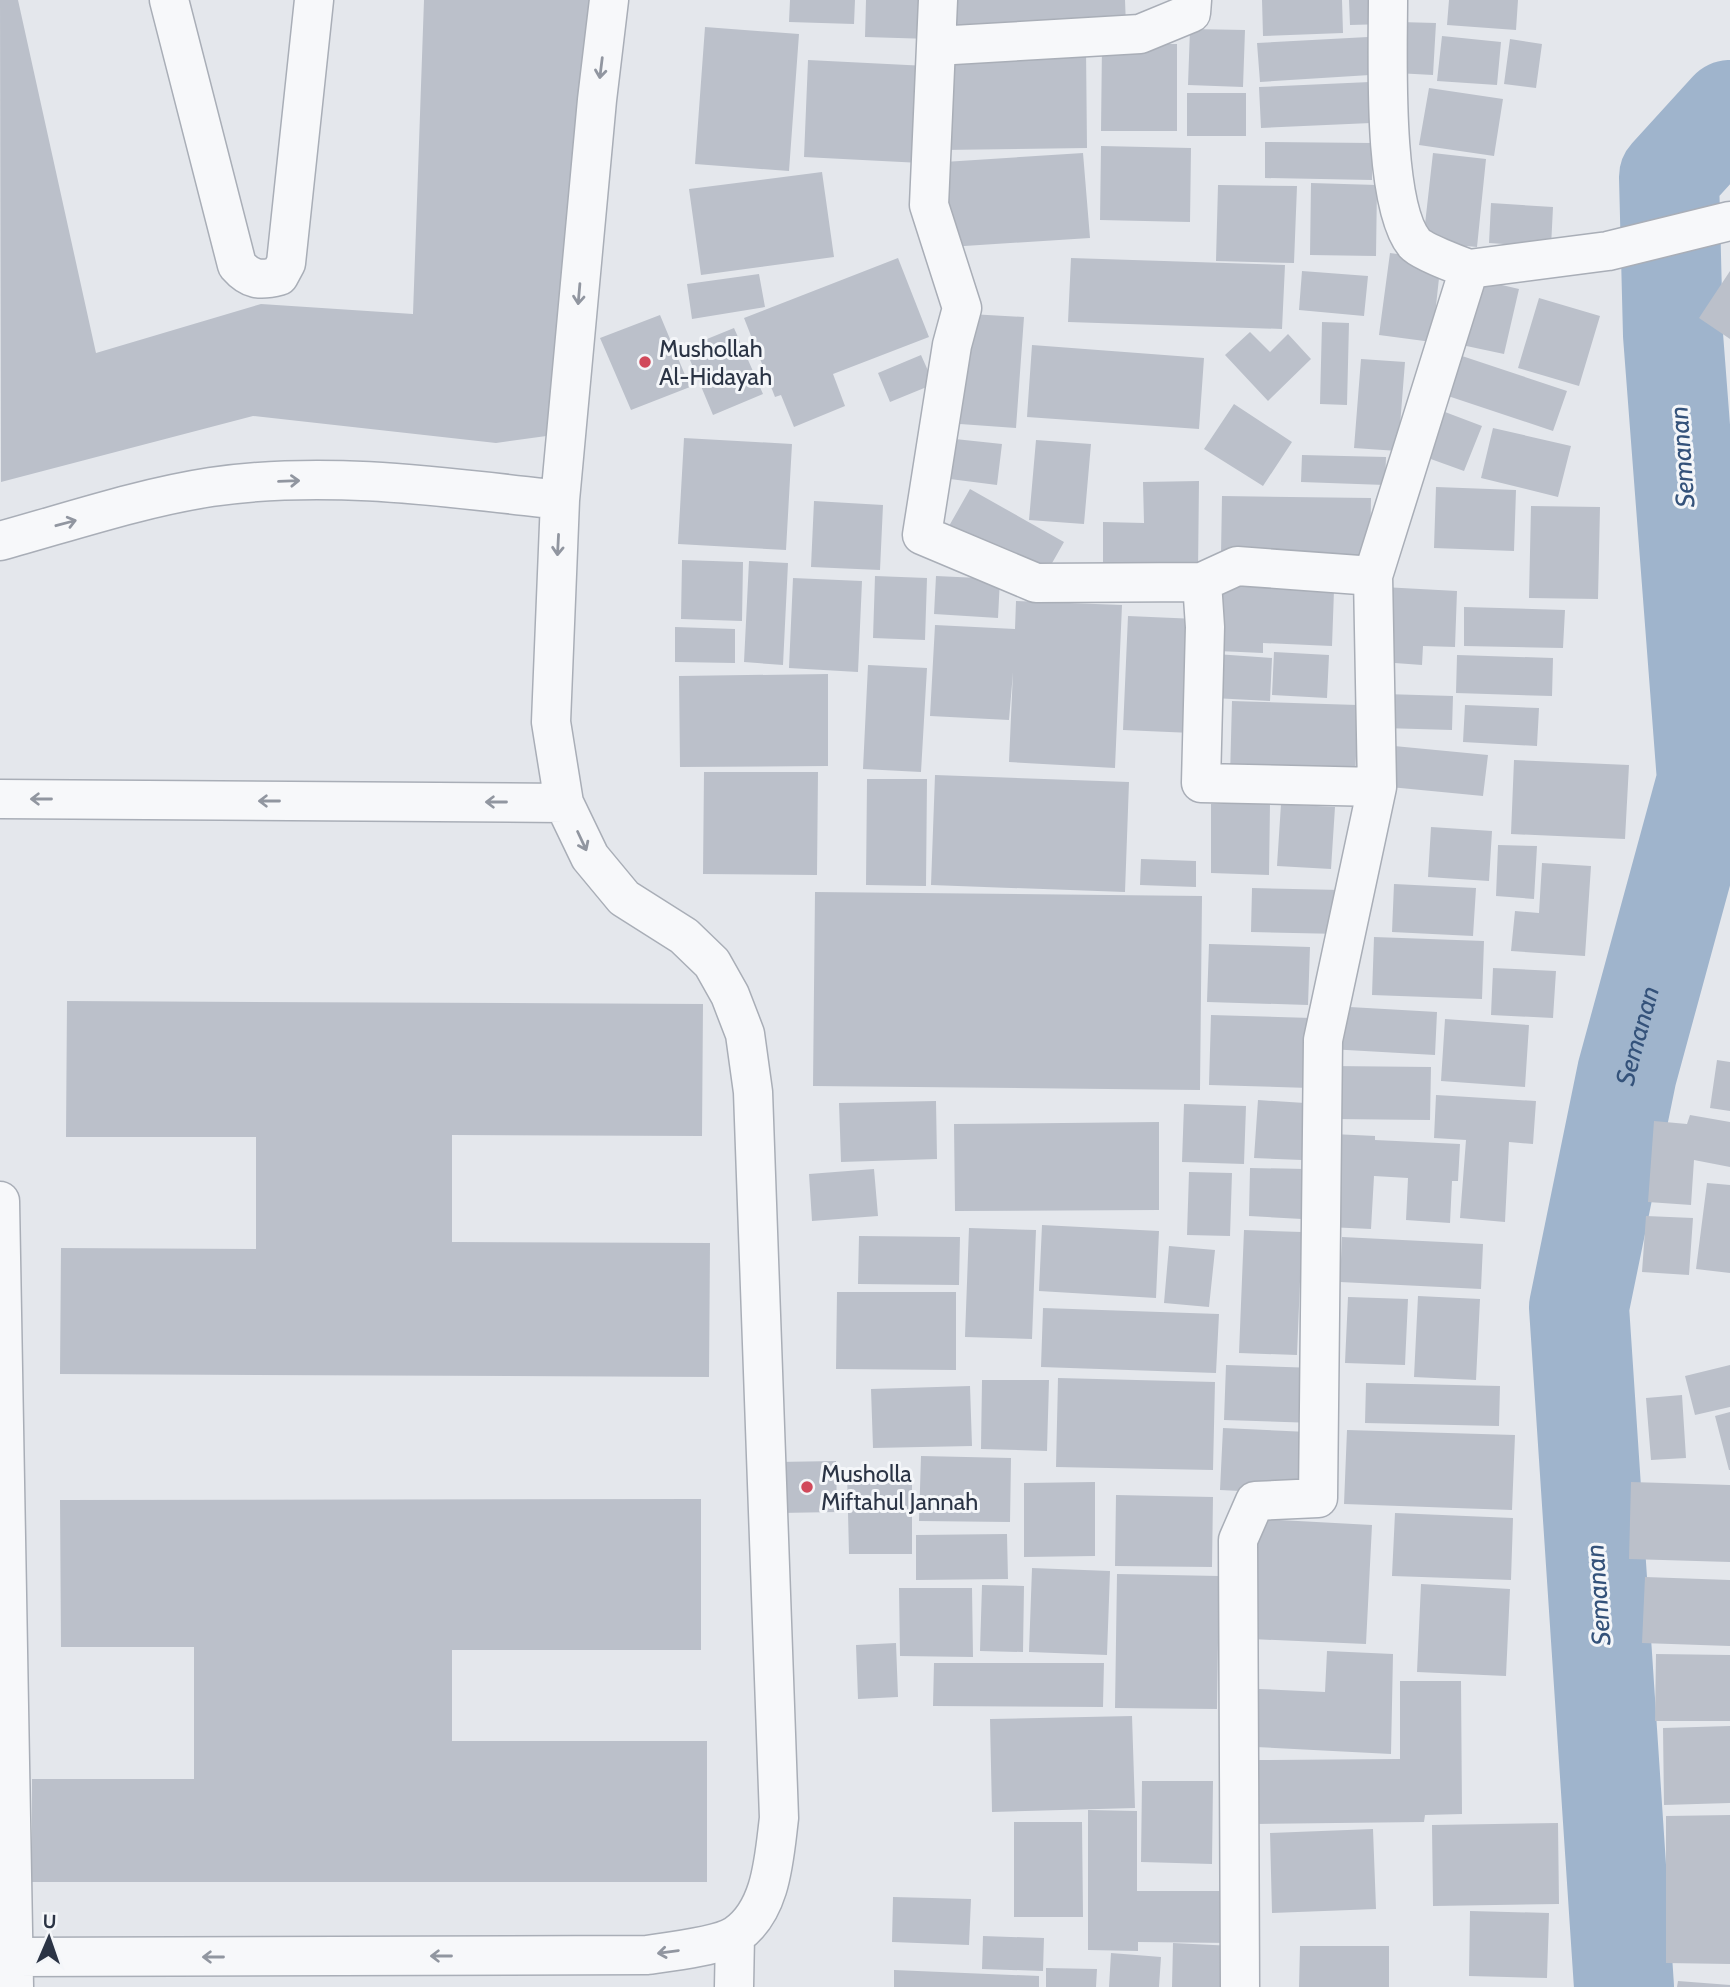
<svg xmlns="http://www.w3.org/2000/svg" width="1730" height="1987" font-family="Cabin,sans-serif">
<style>
.lines{fill:none;stroke-linecap:round;stroke-linejoin:round}
.river{stroke:#9fb4cc;stroke-width:100}
.building{fill:#bbc0ca}
.minor-casing{stroke:#a9aeb7;stroke-width:41}
.minor{stroke:#f7f8fa;stroke-width:38}
.oneway{stroke:#9196a0}
.poi-dot{fill:#d1495b;stroke:#f4f6f9;stroke-width:2.5}
.labels{text-anchor:middle;dominant-baseline:central;stroke-width:6;stroke-linejoin:round;paint-order:stroke}
.poi-label{font-size:24px;fill:#2b3445;stroke:#f4f6f9;text-anchor:start}
.water-label{font-size:26px;font-style:italic;fill:#34527a;stroke:#f4f6f9}
</style>
<rect width="100%" height="100%" fill="#e4e7ec"/>
<g class="lines">
<path class="river" id="s1" d="M 1624,1987 L 1579,1307 L 1627,1073 L 1707,780 L 1673,335 L 1669,177 L 1730,110"/>
</g>
<path class="building" d="M 0,0 L 18,0 L 96,353 L 261,304 L 413,314 L 424,0 L 589,0 L 561,434 L 496,443 L 253,416 L 1,482 Z
M 790,0 L 855,0 L 854,24 L 789,22 Z
M 866,0 L 933,0 L 931,39 L 865,37 Z
M 950,0 L 1125,0 L 1126,26 L 952,34 Z
M 1262,0 L 1342,0 L 1343,33 L 1263,36 Z
M 1349,0 L 1385,0 L 1386,24 L 1350,25 Z
M 1449,0 L 1518,0 L 1516,30 L 1447,25 Z
M 1399,22 L 1436,23 L 1433,75 L 1396,73 Z
M 705,27 L 799,34 L 789,171 L 695,164 Z
M 1190,29 L 1245,30 L 1243,87 L 1188,85 Z
M 1442,36 L 1501,42 L 1497,85 L 1437,81 Z
M 1368,37 L 1370,75 L 1260,82 L 1257,43 Z
M 1510,39 L 1542,44 L 1536,88 L 1504,84 Z
M 1102,44 L 1177,44 L 1177,131 L 1101,131 Z
M 1086,48 L 1087,148 L 943,150 L 942,50 Z
M 808,60 L 927,66 L 921,163 L 804,157 Z
M 1370,82 L 1371,123 L 1261,128 L 1259,87 Z
M 1429,88 L 1503,99 L 1494,156 L 1419,145 Z
M 1187,93 L 1246,93 L 1246,136 L 1187,136 Z
M 1265,142 L 1372,143 L 1372,180 L 1265,178 Z
M 1101,146 L 1191,148 L 1190,222 L 1100,220 Z
M 1083,153 L 1090,238 L 949,247 L 944,162 Z
M 1433,153 L 1486,159 L 1477,247 L 1423,242 Z
M 822,172 L 834,257 L 701,275 L 689,189 Z
M 1311,183 L 1377,185 L 1376,256 L 1310,255 Z
M 1218,185 L 1297,186 L 1294,263 L 1216,261 Z
M 1491,203 L 1553,207 L 1551,247 L 1489,243 Z
M 1390,253 L 1441,260 L 1432,342 L 1379,335 Z
M 898,258 L 929,337 L 833,374 L 845,406 L 794,427 L 781,395 L 775,397 L 744,318 Z
M 1071,258 L 1285,265 L 1282,329 L 1068,322 Z
M 1302,271 L 1368,276 L 1364,316 L 1299,310 Z
M 1730,271 L 1730,339 L 1699,318 Z
M 759,274 L 765,307 L 692,319 L 687,284 Z
M 1472,278 L 1519,289 L 1504,354 L 1457,344 Z
M 1539,298 L 1600,316 L 1579,386 L 1518,368 Z
M 970,314 L 1024,317 L 1016,428 L 960,424 Z
M 660,315 L 690,387 L 631,410 L 600,338 Z
M 1322,322 L 1349,323 L 1347,405 L 1320,404 Z
M 734,328 L 763,394 L 713,415 L 685,348 Z
M 1250,332 L 1270,352 L 1288,334 L 1311,359 L 1268,401 L 1225,355 Z
M 1032,345 L 1204,358 L 1199,429 L 1027,417 Z
M 921,355 L 934,384 L 890,402 L 878,373 Z
M 1459,355 L 1567,391 L 1553,431 L 1445,395 Z
M 1361,359 L 1405,362 L 1398,451 L 1354,448 Z
M 1234,404 L 1292,442 L 1263,486 L 1204,449 Z
M 1445,412 L 1482,426 L 1464,471 L 1428,458 Z
M 1493,428 L 1571,446 L 1558,497 L 1481,478 Z
M 684,438 L 792,444 L 786,550 L 678,544 Z
M 955,439 L 1002,444 L 997,485 L 950,479 Z
M 1036,440 L 1091,444 L 1084,524 L 1029,520 Z
M 1302,455 L 1386,457 L 1385,485 L 1301,482 Z
M 1199,481 L 1198,573 L 1103,579 L 1103,522 L 1144,523 L 1143,482 Z
M 1436,487 L 1516,490 L 1514,551 L 1434,548 Z
M 970,489 L 1064,542 L 1043,579 L 949,526 Z
M 1222,496 L 1371,498 L 1370,558 L 1221,555 Z
M 814,501 L 883,505 L 880,570 L 811,567 Z
M 1531,506 L 1600,507 L 1598,599 L 1529,598 Z
M 682,560 L 743,562 L 742,621 L 681,619 Z
M 749,561 L 788,563 L 783,665 L 744,662 Z
M 875,576 L 927,578 L 925,640 L 873,638 Z
M 936,576 L 1000,579 L 998,618 L 934,614 Z
M 793,578 L 862,581 L 858,672 L 789,668 Z
M 1220,585 L 1334,590 L 1332,646 L 1263,643 L 1263,653 L 1218,651 Z
M 1383,587 L 1457,591 L 1455,647 L 1423,646 L 1422,665 L 1381,662 Z
M 1016,601 L 1122,605 L 1115,768 L 1009,762 L 1013,672 L 1009,720 L 930,716 L 935,625 L 1015,629 Z
M 1464,607 L 1565,610 L 1563,648 L 1464,646 Z
M 1128,616 L 1197,619 L 1192,733 L 1123,730 Z
M 675,627 L 735,629 L 735,663 L 675,662 Z
M 1274,652 L 1329,655 L 1327,698 L 1272,695 Z
M 1216,654 L 1272,658 L 1270,701 L 1213,698 Z
M 1457,655 L 1553,658 L 1552,696 L 1456,693 Z
M 868,665 L 927,668 L 921,772 L 863,769 Z
M 828,674 L 828,766 L 680,767 L 679,676 Z
M 1384,694 L 1453,696 L 1452,730 L 1383,728 Z
M 1232,701 L 1358,705 L 1355,781 L 1230,777 Z
M 1465,705 L 1539,708 L 1537,746 L 1463,742 Z
M 1394,746 L 1488,755 L 1483,796 L 1390,787 Z
M 1514,760 L 1629,765 L 1625,839 L 1511,834 Z
M 704,772 L 818,772 L 817,875 L 703,874 Z
M 935,775 L 1129,782 L 1125,892 L 931,885 Z
M 867,779 L 927,779 L 926,886 L 866,885 Z
M 1211,804 L 1270,804 L 1269,875 L 1211,873 Z
M 1281,804 L 1335,807 L 1331,869 L 1277,866 Z
M 1431,827 L 1492,831 L 1489,881 L 1428,877 Z
M 1498,845 L 1537,846 L 1534,899 L 1496,896 Z
M 1141,859 L 1196,861 L 1196,887 L 1140,885 Z
M 1542,863 L 1591,866 L 1585,956 L 1511,951 L 1515,911 L 1539,913 Z
M 1394,884 L 1476,888 L 1473,936 L 1392,932 Z
M 1252,888 L 1341,890 L 1341,934 L 1251,932 Z
M 815,892 L 1202,896 L 1200,1090 L 813,1086 Z
M 1374,937 L 1484,941 L 1482,999 L 1372,995 Z
M 1209,944 L 1310,947 L 1308,1005 L 1207,1002 Z
M 1493,968 L 1556,971 L 1553,1018 L 1491,1015 Z
M 67,1001 L 703,1004 L 702,1136 L 452,1135 L 452,1242 L 710,1243 L 709,1377 L 60,1374 L 61,1248 L 256,1249 L 256,1137 L 66,1137 Z
M 1332,1006 L 1437,1012 L 1435,1055 L 1329,1049 Z
M 1211,1015 L 1312,1018 L 1310,1088 L 1209,1085 Z
M 1445,1019 L 1529,1025 L 1525,1087 L 1441,1081 Z
M 1717,1060 L 1730,1062 L 1730,1111 L 1710,1108 Z
M 1332,1066 L 1431,1067 L 1430,1120 L 1332,1119 Z
M 1436,1095 L 1536,1101 L 1533,1144 L 1509,1142 L 1505,1222 L 1460,1218 L 1466,1140 L 1434,1138 Z
M 1258,1100 L 1305,1103 L 1302,1160 L 1254,1158 Z
M 936,1101 L 937,1159 L 841,1162 L 839,1103 Z
M 1184,1104 L 1246,1106 L 1244,1164 L 1182,1162 Z
M 1690,1115 L 1730,1122 L 1730,1167 L 1694,1160 L 1691,1205 L 1648,1202 L 1654,1121 L 1687,1124 Z
M 1159,1122 L 1159,1210 L 955,1211 L 954,1124 Z
M 1333,1134 L 1375,1136 L 1375,1140 L 1460,1144 L 1458,1181 L 1452,1181 L 1450,1223 L 1406,1220 L 1408,1178 L 1374,1176 L 1371,1229 L 1328,1227 Z
M 1250,1168 L 1305,1169 L 1302,1219 L 1249,1216 Z
M 874,1169 L 878,1216 L 812,1221 L 809,1174 Z
M 1189,1172 L 1232,1173 L 1230,1236 L 1187,1235 Z
M 1707,1183 L 1730,1185 L 1730,1273 L 1696,1269 Z
M 1646,1216 L 1693,1218 L 1689,1275 L 1642,1272 Z
M 1042,1225 L 1159,1231 L 1156,1298 L 1039,1291 Z
M 969,1228 L 1036,1230 L 1032,1339 L 965,1337 Z
M 1244,1230 L 1302,1232 L 1297,1355 L 1239,1353 Z
M 859,1236 L 960,1237 L 959,1285 L 858,1284 Z
M 1342,1237 L 1483,1244 L 1481,1289 L 1340,1282 Z
M 1169,1246 L 1215,1250 L 1209,1307 L 1164,1303 Z
M 837,1292 L 956,1292 L 956,1370 L 836,1369 Z
M 1418,1296 L 1480,1299 L 1476,1380 L 1414,1377 Z
M 1348,1297 L 1408,1299 L 1405,1365 L 1345,1363 Z
M 1043,1308 L 1219,1314 L 1216,1373 L 1041,1367 Z
M 1226,1365 L 1317,1368 L 1315,1423 L 1224,1420 Z
M 1730,1365 L 1730,1407 L 1695,1415 L 1685,1376 Z
M 1058,1378 L 1215,1382 L 1213,1470 L 1056,1467 Z
M 982,1380 L 1049,1380 L 1047,1451 L 981,1449 Z
M 1366,1383 L 1500,1386 L 1499,1426 L 1365,1423 Z
M 970,1386 L 972,1446 L 873,1448 L 871,1389 Z
M 1682,1395 L 1686,1458 L 1651,1460 L 1646,1398 Z
M 1730,1412 L 1730,1470 L 1729,1470 L 1715,1416 Z
M 1223,1428 L 1308,1432 L 1305,1494 L 1220,1490 Z
M 1347,1430 L 1515,1435 L 1512,1510 L 1344,1504 Z
M 921,1456 L 1011,1458 L 1010,1522 L 919,1521 Z
M 836,1461 L 837,1512 L 779,1513 L 777,1462 Z
M 847,1471 L 912,1471 L 912,1554 L 849,1554 Z
M 1095,1482 L 1095,1556 L 1024,1557 L 1024,1483 Z
M 1631,1482 L 1730,1485 L 1730,1562 L 1629,1559 Z
M 1116,1495 L 1213,1497 L 1212,1567 L 1115,1566 Z
M 701,1499 L 701,1650 L 452,1650 L 452,1741 L 707,1741 L 707,1882 L 32,1882 L 32,1779 L 194,1779 L 194,1647 L 61,1647 L 60,1500 Z
M 1395,1513 L 1513,1518 L 1511,1580 L 1392,1576 Z
M 1259,1519 L 1372,1525 L 1366,1644 L 1252,1639 Z
M 1007,1534 L 1008,1579 L 916,1580 L 916,1535 Z
M 1032,1568 L 1110,1571 L 1107,1655 L 1029,1652 Z
M 1117,1574 L 1219,1576 L 1217,1709 L 1115,1708 Z
M 1645,1577 L 1730,1580 L 1730,1646 L 1642,1643 Z
M 1421,1584 L 1510,1589 L 1506,1676 L 1417,1672 Z
M 982,1585 L 1024,1586 L 1023,1652 L 980,1651 Z
M 899,1588 L 972,1588 L 973,1657 L 900,1656 Z
M 896,1643 L 898,1697 L 858,1699 L 856,1645 Z
M 1327,1651 L 1393,1654 L 1391,1754 L 1256,1747 L 1259,1689 L 1325,1692 Z
M 1656,1654 L 1730,1655 L 1730,1721 L 1655,1721 Z
M 934,1663 L 1104,1663 L 1103,1707 L 933,1706 Z
M 1400,1681 L 1461,1681 L 1462,1814 L 1425,1815 L 1424,1822 L 1255,1824 L 1255,1760 L 1400,1759 Z
M 1132,1716 L 1135,1808 L 992,1812 L 990,1719 Z
M 1730,1726 L 1730,1803 L 1664,1805 L 1663,1728 Z
M 1142,1781 L 1213,1781 L 1212,1864 L 1141,1862 Z
M 1088,1810 L 1137,1811 L 1137,1891 L 1231,1891 L 1231,1943 L 1138,1942 L 1138,1951 L 1088,1950 Z
M 1730,1815 L 1730,1964 L 1666,1963 L 1666,1816 Z
M 1014,1822 L 1082,1822 L 1083,1917 L 1014,1917 Z
M 1558,1823 L 1559,1904 L 1433,1906 L 1432,1825 Z
M 1373,1829 L 1376,1909 L 1272,1913 L 1270,1833 Z
M 893,1897 L 971,1899 L 969,1945 L 892,1942 Z
M 1470,1911 L 1549,1913 L 1547,1978 L 1469,1976 Z
M 983,1936 L 1044,1938 L 1043,1971 L 982,1969 Z
M 1173,1943 L 1233,1946 L 1231,1987 L 1172,1987 Z
M 1300,1946 L 1389,1946 L 1389,1987 L 1299,1987 Z
M 1111,1953 L 1161,1957 L 1159,1987 L 1109,1987 Z
M 1046,1968 L 1097,1969 L 1096,1987 L 1046,1987 Z
M 894,1970 L 1039,1976 L 1039,1987 L 894,1987 Z
M 1678,1981 L 1730,1985 L 1730,1987 L 1677,1987 Z"/>
<g class="lines">
<defs>
<path id="minor" d="M 169,0 L 237,265 C 250,280 260,281 279,276 L 286,263 L 314,0
M 1192,0 L 1191,13 L 1140,34 L 936,46 L 929,205 L 962,308 L 952,345 L 922,535 L 1036,583 L 1202,582 L 1237,566 L 1373,576 L 1469,269 L 1608,251 L 1730,221
M 1388,0 C 1388,54 1382,205 1415,244 C 1421,251 1458,265 1469,269
M 936,46 L 938,0
M 0,541 C 69,522 140,498 211,487 C 327,470 445,487 560,500
M 1202,582 L 1205,627 L 1201,783 L 1377,787
M 0,799 L 564,803
M 0,1201 L 14,1987
M 13,1957 L 647,1955 C 668,1952 720,1946 736,1935 C 772,1910 774,1858 779,1818 L 753,1092 L 745,1034 L 730,995 L 712,963 L 684,936 L 624,898 L 590,857 L 564,803 L 551,722 L 560,500 L 597,100 L 609,0
M 734,1987 L 735,1936
M 1240,1987 L 1238,1540 L 1255,1501 L 1318,1498 L 1323,1040 L 1377,787 L 1373,576"/>
</defs>
<use href="#minor" class="minor-casing"/>
<use href="#minor" class="minor"/>
</g>
<defs><path id="oneway-shaft" d="M-6 0H5M1.5-3L5.5 0L1.5 3" fill="none" stroke-width="1.6" stroke-linecap="round" stroke-linejoin="round" transform="scale(1.75)"/></defs>
<g class="oneway">
<use href="#oneway-shaft" transform="translate(601 68) rotate(97)"/>
<use href="#oneway-shaft" transform="translate(579 294) rotate(95)"/>
<use href="#oneway-shaft" transform="translate(289 481) rotate(-2)"/>
<use href="#oneway-shaft" transform="translate(66 523) rotate(-15)"/>
<use href="#oneway-shaft" transform="translate(558 545) rotate(93)"/>
<use href="#oneway-shaft" transform="translate(41 799) rotate(-180)"/>
<use href="#oneway-shaft" transform="translate(269 801) rotate(-180)"/>
<use href="#oneway-shaft" transform="translate(496 802) rotate(-180)"/>
<use href="#oneway-shaft" transform="translate(582 841) rotate(65)"/>
<use href="#oneway-shaft" transform="translate(668 1952) rotate(172)"/>
<use href="#oneway-shaft" transform="translate(441 1956) rotate(180)"/>
<use href="#oneway-shaft" transform="translate(213 1957) rotate(180)"/>
</g>
<g class="poi-dot">
<circle cx="645" cy="362" r="7"/>
<circle cx="807" cy="1487" r="7"/>
</g>
<g class="labels">
<g class="poi-label">
<text x="659" y="348">Mushollah<tspan x="659" dy="28">Al-Hidayah</tspan></text>
<text x="821" y="1473">Musholla<tspan x="821" dy="28">Miftahul Jannah</tspan></text>
</g>
<g class="water-label">
<text transform="translate(1682 457) rotate(-94)">Semanan</text>
<text stroke="none"><textPath href="#s1" startOffset="959">Semanan</textPath></text>
<text transform="translate(1598 1595) rotate(-94)">Semanan</text>
</g>
</g>
<g transform="translate(49 1938) rotate(2)" stroke="#f4f6f9" stroke-width="5" paint-order="stroke">
<path d="M0-5L12 26L0 18L-12 26Z" fill="#2b3445"/>
<text y="-10" font-size="19" font-weight="bold" text-anchor="middle" fill="#2b3445">U</text>
</g>
</svg>
